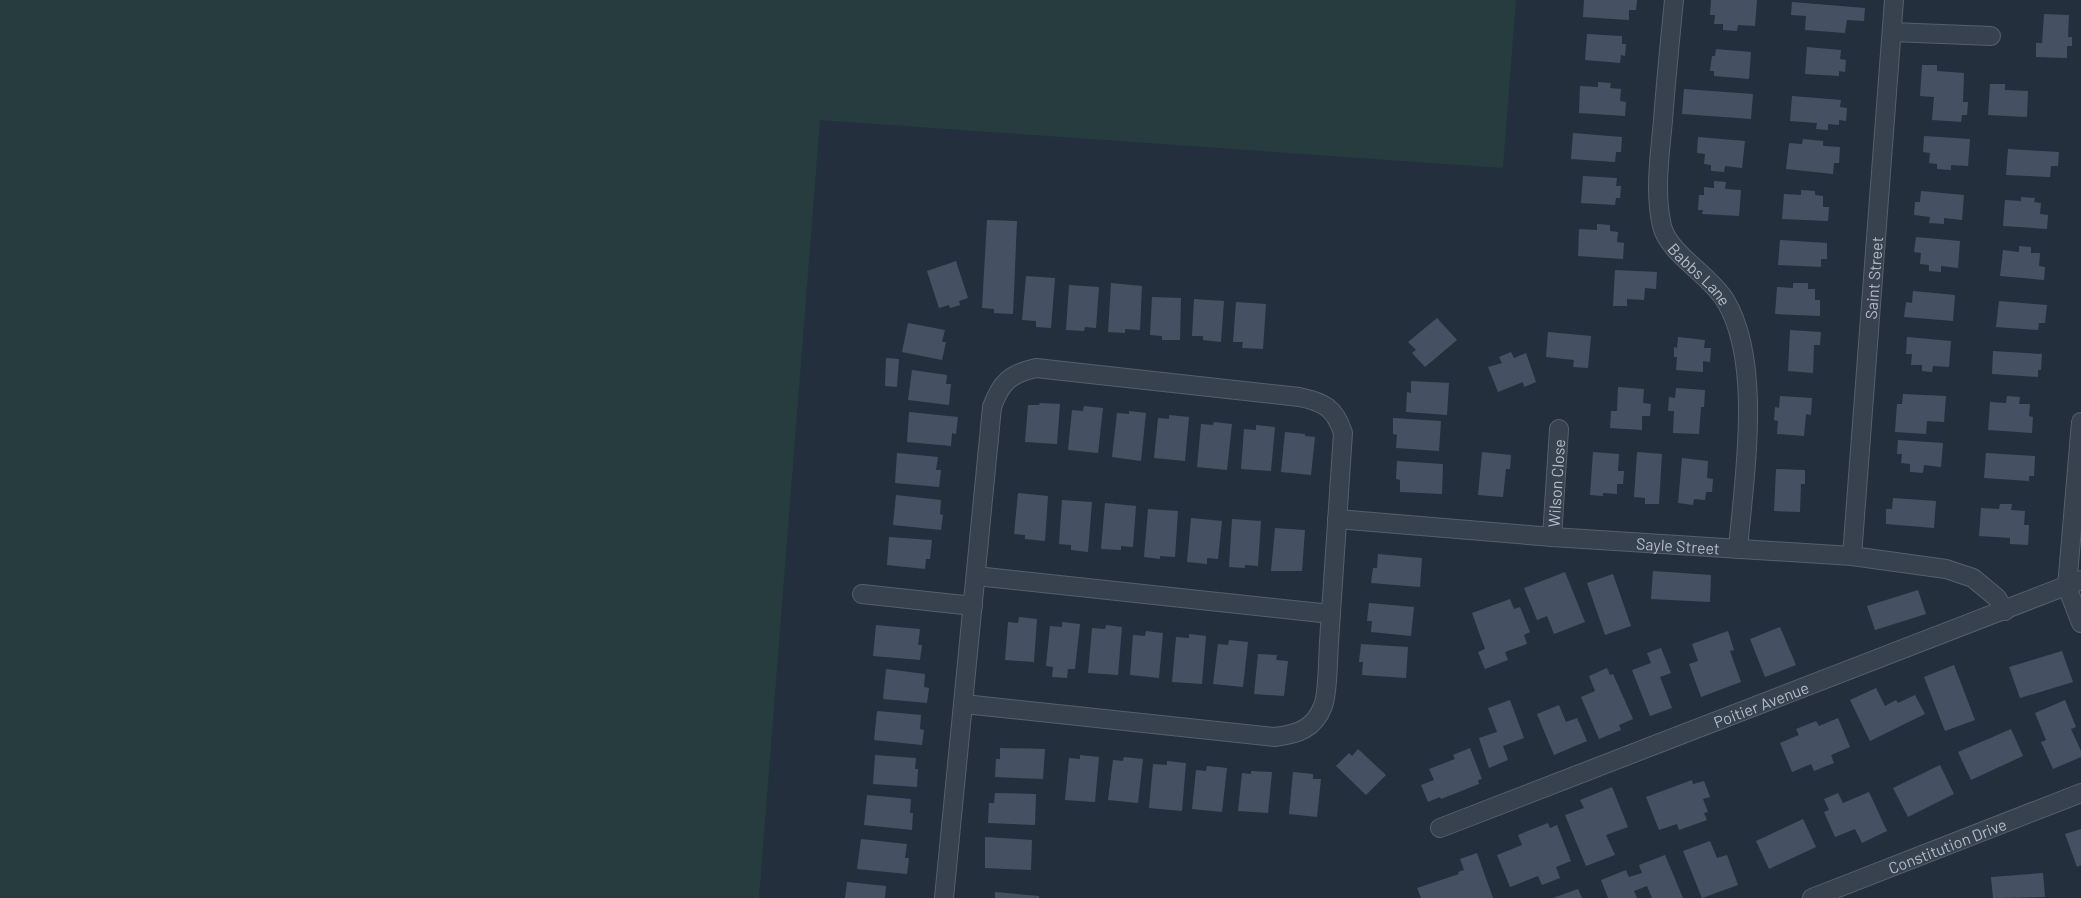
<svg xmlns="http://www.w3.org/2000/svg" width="2081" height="898" font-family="Barlow,sans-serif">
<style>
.green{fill:#263c3f}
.building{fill:#455162}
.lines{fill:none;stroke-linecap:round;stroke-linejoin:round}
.minor-casing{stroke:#565f6c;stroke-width:20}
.minor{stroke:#38414e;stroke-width:18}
.labels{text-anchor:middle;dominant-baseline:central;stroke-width:4;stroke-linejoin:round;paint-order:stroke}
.street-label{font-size:16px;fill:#b4bcc9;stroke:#1d2633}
</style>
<rect width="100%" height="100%" fill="#242f3e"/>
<path class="green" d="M 0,0 L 1516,0 L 1503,168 L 820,120 L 759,898 L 0,898 Z"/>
<path class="building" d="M 1584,0 L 1637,0 L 1636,10 L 1629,10 L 1629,20 L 1583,17 Z
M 1711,0 L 1757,0 L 1755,26 L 1738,25 L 1737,31 L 1723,30 L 1723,24 L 1714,24 L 1715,15 L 1710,15 Z
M 1792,2 L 1865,8 L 1864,21 L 1847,20 L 1845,33 L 1805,30 L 1806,16 L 1791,15 Z
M 2044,14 L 2069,15 L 2068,37 L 2072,37 L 2072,46 L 2067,46 L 2067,58 L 2036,57 L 2036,43 L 2042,43 Z
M 1587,34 L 1622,36 L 1622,44 L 1626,44 L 1625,56 L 1621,55 L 1620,63 L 1585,60 Z
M 1807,47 L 1841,50 L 1840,59 L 1846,60 L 1845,72 L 1839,71 L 1839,76 L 1805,74 Z
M 1716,49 L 1751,52 L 1749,79 L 1714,76 L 1714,71 L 1710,71 L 1712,56 L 1715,56 Z
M 1922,65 L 1937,65 L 1937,71 L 1964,73 L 1963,102 L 1968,102 L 1967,115 L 1962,115 L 1961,122 L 1932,120 L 1934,97 L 1920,96 Z
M 1598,82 L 1611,83 L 1610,88 L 1621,89 L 1620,101 L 1626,102 L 1625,116 L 1579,113 L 1580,86 L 1598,87 Z
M 1990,84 L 2005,84 L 2005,90 L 2028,91 L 2027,117 L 1988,115 Z
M 1684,89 L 1753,94 L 1751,119 L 1682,114 Z
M 1792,96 L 1841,100 L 1840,107 L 1847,108 L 1846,121 L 1839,120 L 1839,125 L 1828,124 L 1828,130 L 1816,129 L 1817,123 L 1790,121 Z
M 1573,133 L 1622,137 L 1621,152 L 1616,152 L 1615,162 L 1571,159 Z
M 1924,136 L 1970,139 L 1968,166 L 1951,165 L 1951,170 L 1937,169 L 1937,164 L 1929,163 L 1930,153 L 1923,152 Z
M 1698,137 L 1745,141 L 1742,168 L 1725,166 L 1724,172 L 1711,171 L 1711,165 L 1704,164 L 1705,154 L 1697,153 Z
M 1803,139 L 1823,141 L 1823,146 L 1840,147 L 1839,163 L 1834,163 L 1833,174 L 1786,169 L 1789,143 L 1802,144 Z
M 2008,149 L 2059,152 L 2058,166 L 2051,166 L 2050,177 L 2006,175 Z
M 1583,176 L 1617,178 L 1616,186 L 1621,186 L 1620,198 L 1616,198 L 1615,205 L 1581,203 Z
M 1714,181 L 1726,182 L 1725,189 L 1741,190 L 1739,216 L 1702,214 L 1703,210 L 1698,210 L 1699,195 L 1704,195 L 1704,187 L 1714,188 Z
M 1801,190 L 1815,191 L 1815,195 L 1823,196 L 1823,207 L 1829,207 L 1828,221 L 1782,219 L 1784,194 L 1801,195 Z
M 1921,191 L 1964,195 L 1962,220 L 1944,218 L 1944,224 L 1929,223 L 1930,217 L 1914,215 L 1915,202 L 1920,202 Z
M 2021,197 L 2035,198 L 2034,202 L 2041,203 L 2040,214 L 2048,215 L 2047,229 L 2003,226 L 2005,200 L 2021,201 Z
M 987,220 L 1017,221 L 1013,314 L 994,313 L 994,309 L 982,308 Z
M 1597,224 L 1610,225 L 1610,231 L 1618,232 L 1617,242 L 1624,243 L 1623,259 L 1578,256 L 1579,229 L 1597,230 Z
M 1916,237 L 1960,241 L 1958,268 L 1941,266 L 1941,272 L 1929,271 L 1929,265 L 1920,264 L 1921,253 L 1914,252 Z
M 1780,240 L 1827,243 L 1827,259 L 1821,259 L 1821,267 L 1778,265 Z
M 2019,246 L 2031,247 L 2031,253 L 2040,253 L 2039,266 L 2045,267 L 2044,280 L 2000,276 L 2003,250 L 2019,252 Z
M 956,261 L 968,298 L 959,301 L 960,305 L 950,308 L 949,305 L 939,308 L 927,271 Z
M 1615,270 L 1657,272 L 1656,289 L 1645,288 L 1644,300 L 1627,299 L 1627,306 L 1613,306 Z
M 1026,276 L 1055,278 L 1051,328 L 1036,327 L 1036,321 L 1022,320 Z
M 1111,283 L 1142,286 L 1140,330 L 1125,329 L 1125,333 L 1108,332 Z
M 1793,283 L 1808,283 L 1808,289 L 1815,289 L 1815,300 L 1820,300 L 1820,316 L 1775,314 L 1777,287 L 1793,288 Z
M 1069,285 L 1099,287 L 1096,328 L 1085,327 L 1084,331 L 1066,330 Z
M 1913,291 L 1955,295 L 1953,321 L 1904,317 L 1906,302 L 1912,303 Z
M 1152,297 L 1181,298 L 1180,340 L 1162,340 L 1162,336 L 1150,335 Z
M 1194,299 L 1224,301 L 1221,342 L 1203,340 L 1203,336 L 1192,336 Z
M 1999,301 L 2047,305 L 2045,323 L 2039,323 L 2038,330 L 1996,327 Z
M 1236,302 L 1266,304 L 1263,349 L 1242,348 L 1243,342 L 1233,342 Z
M 1437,318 L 1457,340 L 1425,367 L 1412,353 L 1416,350 L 1408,342 Z
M 908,323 L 945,330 L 942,342 L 946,342 L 942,360 L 902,352 Z
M 1790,330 L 1821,332 L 1820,345 L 1814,345 L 1813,373 L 1788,371 Z
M 1548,332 L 1591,336 L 1588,368 L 1573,367 L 1574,360 L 1546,357 Z
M 1678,337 L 1705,340 L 1704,348 L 1711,348 L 1710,362 L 1703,361 L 1703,372 L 1676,370 L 1677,357 L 1674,357 L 1674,347 L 1677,348 Z
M 1907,337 L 1951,341 L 1949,367 L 1933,366 L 1932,372 L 1922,371 L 1922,365 L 1911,365 L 1912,354 L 1906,354 Z
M 1993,351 L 2042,354 L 2041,370 L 2038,370 L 2038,377 L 1992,374 Z
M 1511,352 L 1514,358 L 1526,353 L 1536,382 L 1524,387 L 1523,382 L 1498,392 L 1488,367 L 1502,363 L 1499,357 Z
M 886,358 L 899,359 L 897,387 L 885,386 Z
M 912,370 L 947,375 L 946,384 L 951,384 L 949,405 L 908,400 Z
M 1411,381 L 1449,383 L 1447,415 L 1406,412 L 1407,392 L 1411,393 Z
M 1618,387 L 1644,389 L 1643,403 L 1651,404 L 1650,416 L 1642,416 L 1642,430 L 1610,428 L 1611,411 L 1617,411 Z
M 1676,388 L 1705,390 L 1704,407 L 1701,407 L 1699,434 L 1673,433 L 1674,411 L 1668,411 L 1669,397 L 1675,398 Z
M 1903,394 L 1946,396 L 1944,422 L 1927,421 L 1926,434 L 1895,432 L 1897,404 L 1902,404 Z
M 1780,396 L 1812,398 L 1811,415 L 1806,414 L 1804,436 L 1777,434 L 1778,421 L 1774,420 L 1775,407 L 1779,408 Z
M 2007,396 L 2020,397 L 2019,404 L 2030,404 L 2029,416 L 2033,417 L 2032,433 L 1988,430 L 1990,402 L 2006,403 Z
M 1040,403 L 1060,404 L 1057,444 L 1025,442 L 1028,405 L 1039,405 Z
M 1084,406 L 1103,408 L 1098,453 L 1068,450 L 1072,410 L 1083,411 Z
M 1129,411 L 1146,413 L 1141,461 L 1112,457 L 1117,413 L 1129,414 Z
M 909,412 L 958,417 L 956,434 L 952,433 L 951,446 L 907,442 Z
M 1169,415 L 1189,417 L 1185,461 L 1154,458 L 1158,418 L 1169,419 Z
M 1393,418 L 1441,421 L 1439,451 L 1396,448 L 1397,435 L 1393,434 Z
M 1214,422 L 1232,424 L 1227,470 L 1197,467 L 1201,424 L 1213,425 Z
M 1256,425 L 1275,427 L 1271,471 L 1241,469 L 1244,429 L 1256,430 Z
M 1285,432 L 1305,434 L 1305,436 L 1315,437 L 1311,475 L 1281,472 Z
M 1898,440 L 1943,443 L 1941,467 L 1924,465 L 1923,473 L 1910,472 L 1910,464 L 1901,463 L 1902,454 L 1897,454 Z
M 1482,452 L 1511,455 L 1510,469 L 1506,469 L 1503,497 L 1478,495 Z
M 1593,452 L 1619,454 L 1618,471 L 1624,471 L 1623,484 L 1617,484 L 1617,494 L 1603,493 L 1603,496 L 1590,495 Z
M 1637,452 L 1662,454 L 1659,504 L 1645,504 L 1645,498 L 1634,497 Z
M 897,453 L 938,457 L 936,470 L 941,470 L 939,487 L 895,483 Z
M 1986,453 L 2035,456 L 2034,476 L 2029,476 L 2029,481 L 1984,478 Z
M 1682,458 L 1708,461 L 1707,478 L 1713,479 L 1712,492 L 1706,492 L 1705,500 L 1694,499 L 1693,505 L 1678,503 Z
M 1397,461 L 1443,464 L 1442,494 L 1400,492 L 1400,480 L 1396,479 Z
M 1776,469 L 1805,470 L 1805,484 L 1801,484 L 1800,512 L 1774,511 Z
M 1018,493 L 1048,496 L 1045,541 L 1025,539 L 1025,535 L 1014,534 Z
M 896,495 L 941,500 L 940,514 L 943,515 L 941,530 L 893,525 Z
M 1893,498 L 1936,501 L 1934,528 L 1886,524 L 1886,509 L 1892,509 Z
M 1062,500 L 1092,502 L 1088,552 L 1071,550 L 1071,545 L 1059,544 Z
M 1105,503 L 1136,506 L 1133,547 L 1121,546 L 1121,550 L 1101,549 Z
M 2000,504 L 2012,504 L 2011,510 L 2025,511 L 2024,525 L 2029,525 L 2028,545 L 2010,544 L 2010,538 L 1979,536 L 1981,508 L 1999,509 Z
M 1148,509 L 1178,511 L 1175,557 L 1160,556 L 1160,559 L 1144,557 Z
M 1191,518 L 1222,521 L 1218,559 L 1207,558 L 1207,564 L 1187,562 Z
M 1232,519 L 1261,521 L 1258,566 L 1245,565 L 1245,568 L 1229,567 Z
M 1275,528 L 1305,530 L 1302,571 L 1271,571 Z
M 889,537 L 932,540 L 930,559 L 926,559 L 925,569 L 887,565 Z
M 1378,554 L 1422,558 L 1420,587 L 1371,583 L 1373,568 L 1377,568 Z
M 1653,571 L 1711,575 L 1710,602 L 1651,599 Z
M 1565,572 L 1585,622 L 1554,634 L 1547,616 L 1537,620 L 1524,588 Z
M 1613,574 L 1631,626 L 1605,635 L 1587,583 Z
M 1918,590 L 1926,614 L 1875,630 L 1867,606 Z
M 1510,599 L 1514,609 L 1520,607 L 1530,632 L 1524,635 L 1527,644 L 1505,652 L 1508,660 L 1485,669 L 1478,652 L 1485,649 L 1472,613 Z
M 1369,603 L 1414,607 L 1411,636 L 1371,632 L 1372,621 L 1367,621 Z
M 1019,617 L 1037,619 L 1034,662 L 1005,660 L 1008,622 L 1018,623 Z
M 1062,622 L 1080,624 L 1075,669 L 1068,669 L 1067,678 L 1052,677 L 1053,667 L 1046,666 L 1050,626 L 1062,627 Z
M 876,625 L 920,629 L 918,645 L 922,645 L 920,660 L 873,656 Z
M 1106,625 L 1122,627 L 1118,675 L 1088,673 L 1092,628 L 1105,629 Z
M 1780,627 L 1796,665 L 1765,677 L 1750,639 Z
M 1146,631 L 1163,633 L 1159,678 L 1130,675 L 1133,635 L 1145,636 Z
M 1728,631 L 1734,650 L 1730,651 L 1741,682 L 1701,697 L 1689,664 L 1698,661 L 1692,644 Z
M 1189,634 L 1206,636 L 1202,684 L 1172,682 L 1176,637 L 1189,638 Z
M 1229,640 L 1248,642 L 1243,687 L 1213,684 L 1218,644 L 1228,645 Z
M 1361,644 L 1408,647 L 1406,678 L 1362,675 L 1363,662 L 1359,662 Z
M 1661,648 L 1671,673 L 1660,677 L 1672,708 L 1650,716 L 1632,670 L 1651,663 L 1647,653 Z
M 2062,651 L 2073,682 L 2020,698 L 2009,667 Z
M 1258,654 L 1277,655 L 1276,660 L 1288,661 L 1284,696 L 1254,694 Z
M 1954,665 L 1975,720 L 1945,731 L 1924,677 Z
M 1607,668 L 1610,675 L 1613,674 L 1633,719 L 1619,725 L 1621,730 L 1599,739 L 1581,697 L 1595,691 L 1589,676 Z
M 886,669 L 925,674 L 924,687 L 929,688 L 927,703 L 883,699 Z
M 1876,688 L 1885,706 L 1896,700 L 1898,703 L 1915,695 L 1925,714 L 1870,741 L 1850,700 Z
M 1510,700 L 1524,738 L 1503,746 L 1508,760 L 1489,768 L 1479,738 L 1497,732 L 1488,708 Z
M 2065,700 L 2076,727 L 2071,729 L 2081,751 L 2081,757 L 2053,769 L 2041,742 L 2046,740 L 2035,713 Z
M 1559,705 L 1566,722 L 1577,718 L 1587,741 L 1554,755 L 1537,714 Z
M 877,711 L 921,715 L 920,729 L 924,730 L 922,745 L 874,740 Z
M 1838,718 L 1850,747 L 1831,755 L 1834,763 L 1814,771 L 1811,764 L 1792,772 L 1780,743 L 1799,735 L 1796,729 L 1816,721 L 1819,726 Z
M 2011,729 L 2023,756 L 1971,780 L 1958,752 Z
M 1000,748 L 1045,749 L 1043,779 L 995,777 L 996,759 L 1000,759 Z
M 1470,748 L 1482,779 L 1478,780 L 1479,784 L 1441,799 L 1440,797 L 1428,802 L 1421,785 L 1434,780 L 1429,769 L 1455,759 L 1453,755 Z
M 1358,749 L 1386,775 L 1366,795 L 1336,766 L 1349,753 L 1352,756 Z
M 875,755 L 916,758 L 915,769 L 918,769 L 917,787 L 873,784 Z
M 1080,755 L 1099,757 L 1095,802 L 1065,800 L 1069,758 L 1080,759 Z
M 1124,757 L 1143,759 L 1138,803 L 1108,800 L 1113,760 L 1123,761 Z
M 1167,761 L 1186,763 L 1182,811 L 1149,808 L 1153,764 L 1167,765 Z
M 1940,765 L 1954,794 L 1908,817 L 1893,788 Z
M 1207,766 L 1227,768 L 1222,812 L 1192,809 L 1196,770 L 1206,771 Z
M 1251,771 L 1272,772 L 1268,813 L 1238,811 L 1242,773 L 1251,774 Z
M 1293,772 L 1313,774 L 1313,779 L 1321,779 L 1317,817 L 1289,814 Z
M 1692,780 L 1693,784 L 1704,781 L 1710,797 L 1703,799 L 1708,812 L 1704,813 L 1707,820 L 1679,830 L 1677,824 L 1659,830 L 1646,797 Z
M 1612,787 L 1628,827 L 1606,835 L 1615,855 L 1586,866 L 1565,815 L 1584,808 L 1580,800 Z
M 1869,792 L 1887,831 L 1862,843 L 1855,829 L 1835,837 L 1824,812 L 1829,810 L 1824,799 L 1838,793 L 1843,803 Z
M 995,793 L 1036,794 L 1035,825 L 988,823 L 989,803 L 994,803 Z
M 867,795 L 911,799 L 910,813 L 913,813 L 912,830 L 864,825 Z
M 1803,819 L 1816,847 L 1769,869 L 1756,841 Z
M 1548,823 L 1550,828 L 1557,825 L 1571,861 L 1556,867 L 1560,878 L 1542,885 L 1538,876 L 1510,887 L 1497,855 L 1522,845 L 1518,835 Z
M 2081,829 L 2081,865 L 2077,867 L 2065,834 Z
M 985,837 L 1032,840 L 1031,870 L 985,868 Z
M 861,839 L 907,844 L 905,858 L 909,858 L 907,874 L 857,869 Z
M 1710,841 L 1717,858 L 1727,855 L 1738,885 L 1702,898 L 1683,851 Z
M 1477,853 L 1493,898 L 1421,898 L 1417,888 L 1459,874 L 1458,872 L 1464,870 L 1460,859 Z
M 1665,855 L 1683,898 L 1652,898 L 1647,886 L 1634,891 L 1637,898 L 1608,898 L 1601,880 L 1626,870 L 1629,877 L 1642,873 L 1639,865 Z
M 2043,873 L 2045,897 L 1993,898 L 1991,877 Z
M 847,882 L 886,886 L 885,898 L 845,898 Z
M 1578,889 L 1582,898 L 1553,898 Z
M 995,892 L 1039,896 L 1039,898 L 995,898 Z"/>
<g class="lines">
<defs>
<g id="minor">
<path id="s1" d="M 1674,0 C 1670,40 1666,80 1663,120 C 1660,155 1654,191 1662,226 C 1669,254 1709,274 1725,300 C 1763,362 1744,478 1738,549"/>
<path d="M 1892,32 L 1991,36"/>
<path d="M 2081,422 L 2067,587 L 2081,623"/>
<path id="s2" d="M 1337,519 L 1552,537 L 1852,556 L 1946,569 L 1973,578 L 1997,598 L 2005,611"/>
<path id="s3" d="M 1552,537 L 1559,429"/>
<path id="s4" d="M 1852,556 L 1894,0"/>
<path d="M 976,576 L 1331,614"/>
<path d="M 862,594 L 973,606"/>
<path id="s5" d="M 1440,828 L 2081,580"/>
<path d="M 944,898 L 992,407 C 1001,382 1010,374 1036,368 L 1299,397 C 1324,402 1335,408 1343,433 C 1338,502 1334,572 1329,642 C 1328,656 1328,695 1323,706 C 1314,729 1298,734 1275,737 L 964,704"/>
<path id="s6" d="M 1812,898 L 2081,793"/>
</g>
</defs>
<use href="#minor" class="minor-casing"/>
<use href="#minor" class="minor"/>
</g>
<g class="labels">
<g class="street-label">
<text stroke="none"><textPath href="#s1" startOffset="289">Babbs Lane</textPath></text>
<text stroke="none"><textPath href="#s4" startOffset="279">Saint Street</textPath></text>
<text stroke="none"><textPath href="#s3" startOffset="54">Wilson Close</textPath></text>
<text stroke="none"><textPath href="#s2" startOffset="342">Sayle Street</textPath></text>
<text stroke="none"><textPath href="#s5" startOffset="344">Poitier Avenue</textPath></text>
<text stroke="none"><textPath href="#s6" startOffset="145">Constitution Drive</textPath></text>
</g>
</g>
</svg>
